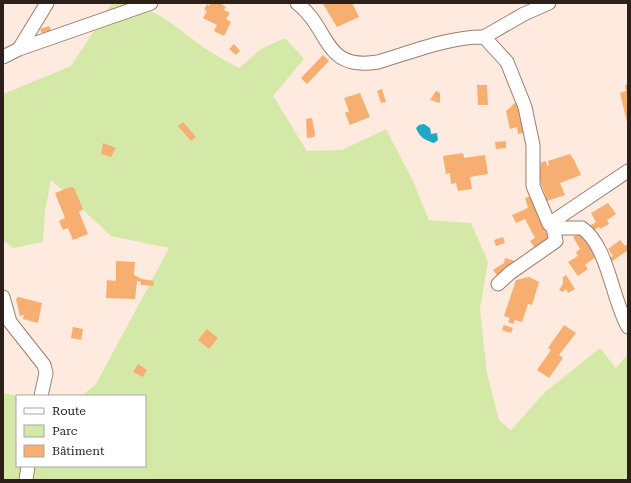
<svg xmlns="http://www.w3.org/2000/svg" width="631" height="483" font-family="'Roboto Serif',serif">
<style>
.green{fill:#d4e9a8}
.water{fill:#1fa8c5}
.building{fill:#f6ae71}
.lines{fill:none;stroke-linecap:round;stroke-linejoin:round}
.street-casing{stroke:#9d7e6e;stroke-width:15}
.street{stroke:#fff;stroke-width:13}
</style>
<rect width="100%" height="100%" fill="#ffeadf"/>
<path class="green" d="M 112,3 C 155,3 174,27 206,49 C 217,56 228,62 239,68 L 261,49 L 285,38 L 304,59 L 273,96 L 307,151 L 342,150 L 386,129 L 413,181 L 429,220 L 471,223 L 488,262 L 480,309 L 487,373 L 499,420 L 511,430 L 545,392 L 600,348 L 616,368 L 628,354 L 628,480 L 3,480 L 3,393 L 18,396 L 17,396 L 17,466 L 145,466 L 145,396 L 82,396 L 96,384 L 169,248 L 111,236 L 51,180 L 45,211 L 43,242 L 13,248 L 3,240 L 3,94 L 71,66 Z"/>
<path class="water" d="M 424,124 L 430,128 L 431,134 L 437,133 L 438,140 L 434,143 C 425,140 420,138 416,128 L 419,125 Z"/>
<path class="building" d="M 211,3 L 219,3 L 226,7 L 224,10 L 230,13 L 226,19 L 231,22 L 224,36 L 214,31 L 217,25 L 203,18 L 207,11 L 204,10 L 207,4 L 209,6 Z
M 352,3 L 359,17 L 337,27 L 323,4 Z
M 49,26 L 52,32 L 43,35 L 40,29 Z
M 234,44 L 240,51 L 236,55 L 229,49 Z
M 323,55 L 329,61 L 307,84 L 301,78 Z
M 628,84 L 628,122 L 627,122 L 620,93 L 626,91 L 625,85 Z
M 477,85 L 487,85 L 488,105 L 478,105 Z
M 382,89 L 386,102 L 381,103 L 377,91 Z
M 436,91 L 440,93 L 440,103 L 430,100 Z
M 360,93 L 370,117 L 350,125 L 345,113 L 349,111 L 344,98 Z
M 516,102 L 524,133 L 518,134 L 517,127 L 510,129 L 506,111 Z
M 312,118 L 315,134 L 314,137 L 307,138 L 306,119 Z
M 183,122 L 196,137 L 191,141 L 178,126 Z
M 506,141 L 506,148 L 496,149 L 495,142 Z
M 103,143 L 116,148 L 111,157 L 101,154 Z
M 463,153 L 464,158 L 485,155 L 488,174 L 470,177 L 472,189 L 458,191 L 456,183 L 451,184 L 450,173 L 446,174 L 443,156 Z
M 570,154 L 574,160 L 581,175 L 560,183 L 565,195 L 544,202 L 543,198 L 546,197 L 535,168 L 541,166 L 540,163 L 546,161 L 547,166 L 549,165 L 548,161 Z
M 71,187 L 74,188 L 83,209 L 79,212 L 88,234 L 73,240 L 68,228 L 63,230 L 59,221 L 65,218 L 55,193 Z
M 535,195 L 546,230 L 545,231 L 552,239 L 537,251 L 530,241 L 535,238 L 525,219 L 516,223 L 512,215 L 528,208 L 525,198 Z
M 608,203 L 616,214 L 607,220 L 609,224 L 600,229 L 599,227 L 591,232 L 588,227 L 596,222 L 591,213 Z
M 582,232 L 597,256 L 585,265 L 588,269 L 578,276 L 568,262 L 578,256 L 576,252 L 580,249 L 573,237 Z
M 503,237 L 505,243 L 496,246 L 494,240 Z
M 620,240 L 625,246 L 628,243 L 628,250 L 611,262 L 609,259 L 613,256 L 608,249 Z
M 505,258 L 522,263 L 500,279 L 493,270 L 504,263 Z
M 116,261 L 135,262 L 134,275 L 142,279 L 154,281 L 153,286 L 141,285 L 141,282 L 137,281 L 135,299 L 106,298 L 107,280 L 116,281 Z
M 566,275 L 575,289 L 568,293 L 566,289 L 563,292 L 559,290 L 563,284 L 563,277 Z
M 529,277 L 539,282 L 532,305 L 528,304 L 522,322 L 515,320 L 513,324 L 508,322 L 510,318 L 504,316 L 516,280 Z
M 18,297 L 42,303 L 38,323 L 23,319 L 24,315 L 20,316 L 16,299 Z
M 504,325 L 513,328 L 511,333 L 502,330 Z
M 564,325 L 576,333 L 559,355 L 563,358 L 549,378 L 537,370 L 551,350 L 548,348 Z
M 73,327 L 83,329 L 81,340 L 71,338 Z
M 207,329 L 218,338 L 209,349 L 198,340 Z
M 138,364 L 147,370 L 143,377 L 133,372 Z"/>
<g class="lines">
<defs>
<path id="street" d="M 297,3 C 331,29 322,71 378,62 C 409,53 451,36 484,37 L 507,62 L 525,107 L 533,145 L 533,186 L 549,224 L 553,228 L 556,241 L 510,273 L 498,284
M 484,37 L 524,14 L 549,3
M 19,49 L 47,3
M 3,57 L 19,49 L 151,3
M 549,224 L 628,171
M 553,228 L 582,228 C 608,246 612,299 628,327
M 3,297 L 10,322 L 44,365 L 46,373 L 41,396
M 26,480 L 28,466"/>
</defs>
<use href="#street" class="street-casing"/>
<use href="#street" class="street"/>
</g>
<rect width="631" height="483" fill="none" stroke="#2d201a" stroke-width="8"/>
<rect x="16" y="395" width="130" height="72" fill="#ffffff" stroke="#aba6a3"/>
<rect x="24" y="408" width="20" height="6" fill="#ffffff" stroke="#aba6a3"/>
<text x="52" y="415" font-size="12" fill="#2d201a">Route</text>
<rect x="24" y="425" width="20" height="12" fill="#d4e9a8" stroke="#aba6a3"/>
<text x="52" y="435" font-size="12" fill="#2d201a">Parc</text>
<rect x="24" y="445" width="20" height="12" fill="#f6ae71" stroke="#aba6a3"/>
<text x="52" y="455" font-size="12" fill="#2d201a">Bâtiment</text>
</svg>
